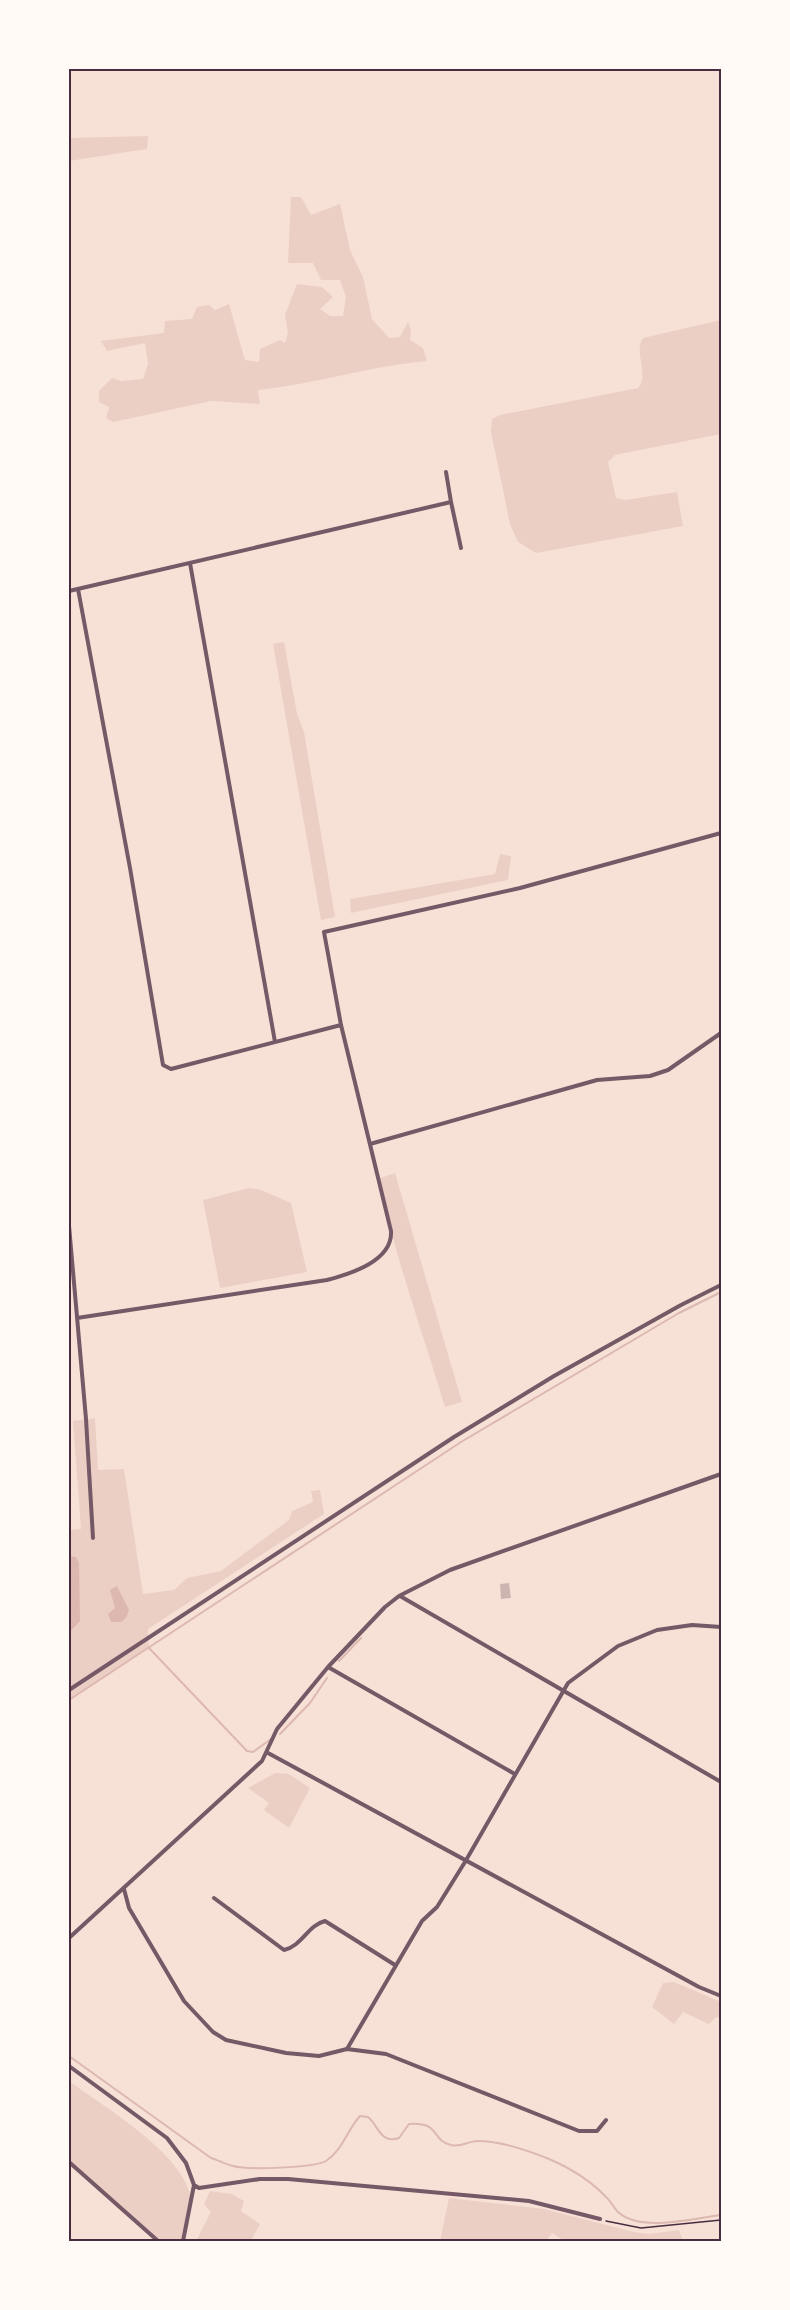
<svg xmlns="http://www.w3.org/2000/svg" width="790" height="2310" font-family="'Nunito Sans',sans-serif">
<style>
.green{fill:#ebcfc5}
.water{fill:#dcb8b0}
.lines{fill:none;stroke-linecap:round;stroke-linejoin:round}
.stream{stroke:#dcb8b0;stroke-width:2}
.building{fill:#ccb4b1}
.path{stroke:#4a2c40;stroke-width:1.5}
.minor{stroke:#755966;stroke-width:4}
.neatline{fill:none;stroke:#4a2c40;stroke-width:2}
</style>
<rect width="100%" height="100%" fill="#f7e1d7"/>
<path class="green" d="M 148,136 L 147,149 L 69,161 L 69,138 Z
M 291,197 L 301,197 L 311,215 L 340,204 L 350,250 L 363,277 L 372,319 L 389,338 L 400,337 L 408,322 L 411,331 L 410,340 L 423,348 L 427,361 C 370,366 315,384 258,390 L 260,404 L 211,401 L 113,422 L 106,418 L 109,407 L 99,402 L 99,391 L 112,378 L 121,381 L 143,379 L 148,364 L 145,343 L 107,351 L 101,341 L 164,333 L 165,321 L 192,319 L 197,307 L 209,305 L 215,310 L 229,304 L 245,360 L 259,362 L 260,349 L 280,340 L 285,343 L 288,333 L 285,315 L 297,284 L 322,287 L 333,297 L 320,309 L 330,316 L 343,316 L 346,297 L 340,280 L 321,280 L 313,263 L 288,263 Z
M 721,320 L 721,434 L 615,455 L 608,462 L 616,498 L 625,500 L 677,492 L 683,526 L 536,553 L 518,542 L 510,524 L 491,432 L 492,419 L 500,415 L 638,388 C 650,375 633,352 643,338 Z
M 284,642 L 297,714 L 304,732 L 335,917 L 321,920 L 273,644 Z
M 500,854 L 511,856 L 508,880 L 351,913 L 350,899 L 495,874 Z
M 395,1173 L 462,1402 L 445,1407 C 422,1331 395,1256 378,1179 Z
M 249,1188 L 261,1190 L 291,1203 L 307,1272 L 220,1288 L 203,1200 Z
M 95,1418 L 98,1470 L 124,1469 L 143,1594 L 174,1590 L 187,1578 L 221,1571 L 289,1520 L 292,1511 L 313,1502 L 311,1491 L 320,1490 L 324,1514 L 148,1629 L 149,1648 L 69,1700 L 69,1530 L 81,1529 L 73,1421 Z
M 275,1773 L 289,1774 L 310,1788 L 289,1828 L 264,1810 L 269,1803 L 248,1788 Z
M 674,1982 L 721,2002 L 721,2018 L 716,2017 L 709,2024 L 683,2012 L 674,2024 L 652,2007 L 663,1983 Z
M 69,2081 C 104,2107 185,2154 191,2199 C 192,2211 186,2229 183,2241 L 158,2241 L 69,2162 Z
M 210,2191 L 232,2194 L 244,2201 L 241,2211 L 260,2224 L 251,2241 L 196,2241 L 211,2212 L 204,2204 Z
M 449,2198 L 544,2209 L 634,2232 L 649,2234 L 679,2230 L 683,2241 L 565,2241 L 552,2233 L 546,2241 L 440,2241 Z"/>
<path class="water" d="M 69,1556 L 76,1557 L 79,1563 L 80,1621 L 69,1633 Z
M 117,1586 L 129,1610 L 126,1618 L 121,1622 L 111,1622 L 108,1614 L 115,1608 L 110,1590 Z"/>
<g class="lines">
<path class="stream" d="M 149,1648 L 247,1751 L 253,1752 L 271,1739
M 339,1661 L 361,1638
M 69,1700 L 461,1442 L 679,1313 L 721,1292
M 280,1734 L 310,1703 L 327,1678
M 69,2056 L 211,2158 C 218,2160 225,2164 233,2166 C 247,2170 314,2168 326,2161 C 343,2150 347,2130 360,2116 L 368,2117 C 379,2126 380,2144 399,2138 L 409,2124 C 442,2122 430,2140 451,2145 C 460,2148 468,2141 478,2141 C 501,2141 527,2150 549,2159 C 570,2168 591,2181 606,2197 C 611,2201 613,2207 618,2212 C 641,2233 693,2218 721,2215"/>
</g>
<path class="building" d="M 509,1583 L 511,1598 L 501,1599 L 500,1584 Z"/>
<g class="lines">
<path class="path" d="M 606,2221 L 641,2228 L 721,2220"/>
<path class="minor" d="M 451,502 L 461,548
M 190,563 L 275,1042
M 78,589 L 130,868 L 163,1065 L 171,1069 L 341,1025
M 69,591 L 451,502 L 446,472
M 370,1144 L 597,1080 L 650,1076 L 668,1070 L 721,1033
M 69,1226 L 86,1419 L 93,1538
M 77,1318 L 327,1280 C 350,1274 393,1261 391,1231 L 341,1025 L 324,932 L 520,888 L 721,833
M 400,1596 L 721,1782
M 328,1667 L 513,1773
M 69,1690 L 454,1437 L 554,1376 L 681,1305 L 721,1285
M 268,1753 L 699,1987 L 721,1996
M 124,1889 L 129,1908 L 184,2001 L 213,2032 L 226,2040 L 286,2053 L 319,2056 L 347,2049 L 386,2054 L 579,2131 L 597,2131 L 606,2120
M 214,1898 L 284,1950 C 302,1946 308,1925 325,1921 L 395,1965
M 69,1938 L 262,1761 L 277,1729 L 328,1667 L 385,1607 L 399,1596 L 450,1570 L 721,1474
M 347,2049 L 422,1921 L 437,1907 L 465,1862 L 568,1683 L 618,1646 L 657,1630 L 692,1625 L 721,1627
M 69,2066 L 167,2138 L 186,2163 L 194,2185 L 199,2188 L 260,2179 L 288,2179 L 529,2201 L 600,2219
M 69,2162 L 158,2241
M 183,2241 L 194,2185"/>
</g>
<rect width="790" height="2310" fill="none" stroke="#fffaf5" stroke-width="141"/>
<rect x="70" y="70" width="650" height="2170" class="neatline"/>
</svg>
